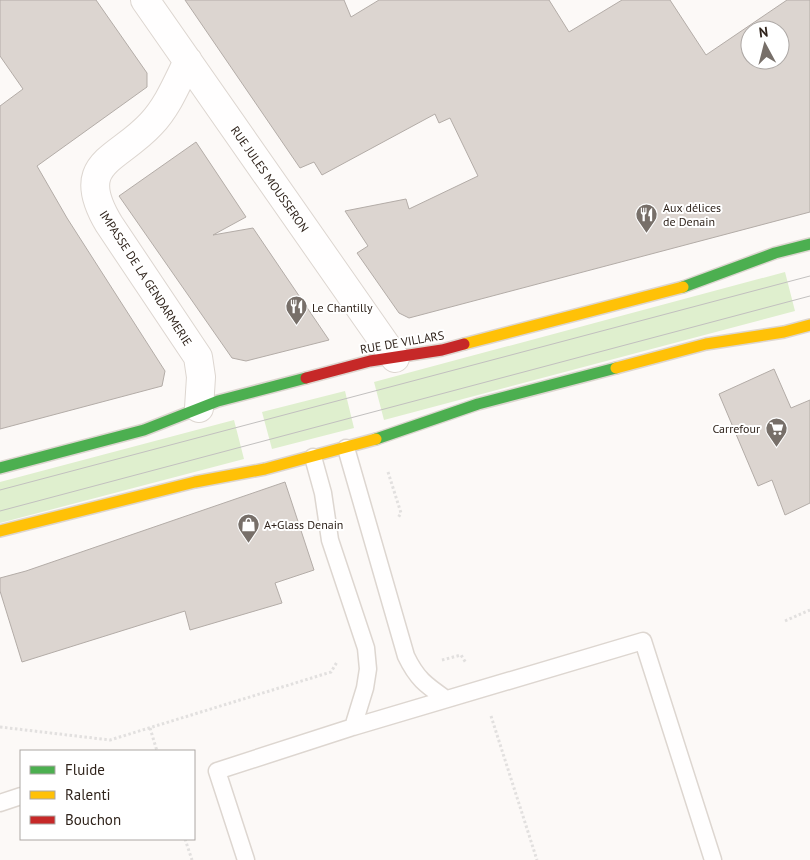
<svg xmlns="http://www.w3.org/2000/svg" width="810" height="860" font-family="'PT Sans',sans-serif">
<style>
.green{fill:#dfefce}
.building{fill:#dcd5d0;stroke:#b3aca7;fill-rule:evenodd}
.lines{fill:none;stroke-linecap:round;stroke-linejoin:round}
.lane-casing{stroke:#ddd6d0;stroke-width:19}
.street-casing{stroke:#ddd6d0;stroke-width:30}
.fast-casing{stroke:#ddd6d0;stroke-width:14}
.slow-casing{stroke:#ddd6d0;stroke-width:14}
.jam-casing{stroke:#ddd6d0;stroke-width:14}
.path{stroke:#e2e0df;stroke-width:3;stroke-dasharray:2.5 2.5;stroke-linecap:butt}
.lane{stroke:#fffefe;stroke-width:16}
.street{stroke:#fffefe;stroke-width:28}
.fast{stroke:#4caf50;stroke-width:11}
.slow{stroke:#ffc107;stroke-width:11}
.jam{stroke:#c62828;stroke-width:11}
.tram{stroke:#c2c0bf;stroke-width:1}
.labels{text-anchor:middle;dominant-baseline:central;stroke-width:4;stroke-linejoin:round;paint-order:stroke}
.street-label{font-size:12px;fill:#30241c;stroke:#fff}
.poi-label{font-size:12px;fill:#30241c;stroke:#fff;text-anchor:start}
</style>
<rect width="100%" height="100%" fill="#fcf9f7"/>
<path class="green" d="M 785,272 L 795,311 L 384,420 L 374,382 Z
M 345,391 L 354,428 L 272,449 L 262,412 Z
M 234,420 L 244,459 L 0,523 L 0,482 Z"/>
<path class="building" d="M 0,0 L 96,0 L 147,73 L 147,87 L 37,166 L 67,218 L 165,371 L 162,386 L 0,429 L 0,106 L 23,89 L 0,56 Z
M 185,0 L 344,0 L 351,17 L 379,0 L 549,0 L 569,32 L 622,0 L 670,0 L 706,55 L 787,0 L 810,0 L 810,212 L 409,318 L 399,313 L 357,253 L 368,246 L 345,211 L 406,199 L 409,209 L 478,176 L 450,118 L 439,123 L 435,114 L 322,175 L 314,162 L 300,168 ZM 750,30 L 780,30 L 780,60 L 750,60 Z
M 196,142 L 246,217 L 213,235 L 253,228 L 329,340 L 246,361 L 232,358 L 119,196 Z
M 774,369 L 791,408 L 810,400 L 810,503 L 785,515 L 772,480 L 758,486 L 719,394 Z
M 285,482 L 314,570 L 275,583 L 282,603 L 190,630 L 185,611 L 22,662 L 0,591 L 0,578 L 26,571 Z"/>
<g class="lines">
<defs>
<path id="lane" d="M 346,448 L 406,656 C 417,679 426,685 446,699
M 313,457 L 323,493 L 330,540 L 366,648 L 368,669 L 365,688 L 353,727
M 0,803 L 21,796
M 246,860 L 217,771 L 353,727 L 643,641 L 713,860"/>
<path id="street" d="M 145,0 L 395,358
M 188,61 C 177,83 168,106 151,124 C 117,161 72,162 109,224 L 198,357 L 201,377 L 199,408"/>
<path id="fast" d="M 683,287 L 775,253 L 810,244
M 376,439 L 478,404 L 616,368
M 0,468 L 144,430 L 218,401 L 306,378"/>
<path id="slow" d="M 464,344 L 683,287
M 616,368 L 706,344 L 784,332 L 810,325
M 0,531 L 195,482 L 265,469 L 376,439"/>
<path id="jam" d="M 306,378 L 370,361 L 442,350 L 464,344"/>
</defs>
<use href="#lane" class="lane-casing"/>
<use href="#street" class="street-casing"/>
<use href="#fast" class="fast-casing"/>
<use href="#slow" class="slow-casing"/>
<use href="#jam" class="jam-casing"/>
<path class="path" d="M 388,472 L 401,513 L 398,518
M 785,621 L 810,610
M 442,660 L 461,655 L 466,663
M 491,716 L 537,860
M 0,727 L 110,740 L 331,672 L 337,662
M 150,728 L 157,751
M 185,839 L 192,860"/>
<use href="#lane" class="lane"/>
<use href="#street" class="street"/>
<use href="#fast" class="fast"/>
<use href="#slow" class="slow"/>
<use href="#jam" class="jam"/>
<path class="tram" d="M 0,490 L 810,276
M 0,511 L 810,296"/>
</g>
<defs>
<symbol id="restaurant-pin" viewBox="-11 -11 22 30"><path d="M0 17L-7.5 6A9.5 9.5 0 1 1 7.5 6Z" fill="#776f69" stroke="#fff"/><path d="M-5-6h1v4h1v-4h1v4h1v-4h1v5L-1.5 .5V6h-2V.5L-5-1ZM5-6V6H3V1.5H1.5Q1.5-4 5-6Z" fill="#fff"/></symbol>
<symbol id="supermarket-pin" viewBox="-11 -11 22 30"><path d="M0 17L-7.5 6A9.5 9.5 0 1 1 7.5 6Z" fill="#776f69" stroke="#fff"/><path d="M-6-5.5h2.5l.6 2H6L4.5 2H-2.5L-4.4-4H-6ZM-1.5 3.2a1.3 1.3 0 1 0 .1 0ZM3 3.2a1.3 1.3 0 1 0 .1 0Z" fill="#fff"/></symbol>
<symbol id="shop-pin" viewBox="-11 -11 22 30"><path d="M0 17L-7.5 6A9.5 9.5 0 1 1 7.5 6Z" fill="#776f69" stroke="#fff"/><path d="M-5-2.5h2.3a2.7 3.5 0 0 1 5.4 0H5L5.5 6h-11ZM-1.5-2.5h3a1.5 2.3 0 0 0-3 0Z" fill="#fff"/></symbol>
</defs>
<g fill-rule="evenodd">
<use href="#restaurant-pin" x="634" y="202" width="25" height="34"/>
<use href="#restaurant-pin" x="284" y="294" width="25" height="34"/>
<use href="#supermarket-pin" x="764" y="416" width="25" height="34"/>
<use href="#shop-pin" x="236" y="512" width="25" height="34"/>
</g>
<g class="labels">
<g class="street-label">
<text transform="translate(270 179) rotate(55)">RUE JULES MOUSSERON</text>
<text transform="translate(146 278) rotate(57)">IMPASSE DE LA GENDARMERIE</text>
<text transform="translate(402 342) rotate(-10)">RUE DE VILLARS</text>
</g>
<g class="poi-label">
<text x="663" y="207">Aux délices<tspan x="663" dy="14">de Denain</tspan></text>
<text x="312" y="307">Le Chantilly</text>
<text x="760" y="428" text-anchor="end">Carrefour</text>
<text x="264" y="524">A+Glass Denain</text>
</g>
</g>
<rect x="20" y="750" width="175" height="90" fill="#ffffff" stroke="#aca7a4"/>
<rect x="30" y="766" width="25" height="8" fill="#4caf50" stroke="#aca7a4"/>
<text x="65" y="775" font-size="15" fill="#30241c">Fluide</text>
<rect x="30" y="791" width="25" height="8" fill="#ffc107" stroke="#aca7a4"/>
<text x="65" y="800" font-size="15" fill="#30241c">Ralenti</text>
<rect x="30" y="816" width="25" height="8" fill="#c62828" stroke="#aca7a4"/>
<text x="65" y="825" font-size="15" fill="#30241c">Bouchon</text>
<g transform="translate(765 45) rotate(353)"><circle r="24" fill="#ffffff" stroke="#aca7a4"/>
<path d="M0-4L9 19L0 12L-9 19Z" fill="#776f69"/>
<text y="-8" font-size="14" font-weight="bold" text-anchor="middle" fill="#30241c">N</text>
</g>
</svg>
